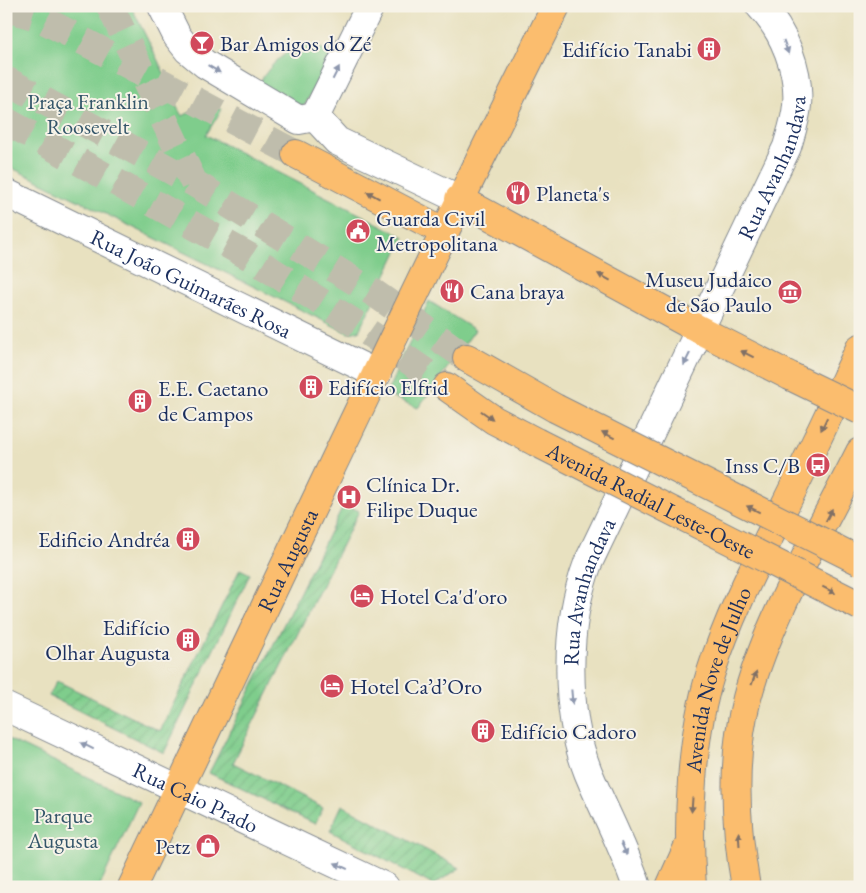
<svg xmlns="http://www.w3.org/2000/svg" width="866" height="893" font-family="'EB Garamond',serif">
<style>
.park{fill:#7fcd8c;stroke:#4d7e75}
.garden{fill:url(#garden-furrows);stroke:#4d7e75}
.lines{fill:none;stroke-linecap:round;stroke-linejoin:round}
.highway-tunnel{stroke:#bfbdac;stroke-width:28;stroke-dasharray:28 14;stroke-linecap:butt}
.minor-casing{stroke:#82888f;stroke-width:30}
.major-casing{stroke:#82888f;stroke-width:30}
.highway-casing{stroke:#82888f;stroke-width:30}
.minor{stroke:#fff;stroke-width:28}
.major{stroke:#fbbd6e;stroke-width:28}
.highway{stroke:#fbbd6e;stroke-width:28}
.major-bridge-casing{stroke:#82888f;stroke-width:30;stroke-linecap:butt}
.highway-bridge-casing{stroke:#82888f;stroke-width:30;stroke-linecap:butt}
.major-bridge{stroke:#fbbd6e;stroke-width:28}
.highway-bridge{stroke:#fbbd6e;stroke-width:28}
.oneway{fill:#8d97ae}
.oneway2{fill:#806f65}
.labels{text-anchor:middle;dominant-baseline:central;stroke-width:4;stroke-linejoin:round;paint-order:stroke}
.poi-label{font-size:22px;fill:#1b2f5e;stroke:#f7f3e8;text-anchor:start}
.park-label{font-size:22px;fill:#34566a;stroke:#f7f3e8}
.street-label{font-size:22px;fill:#1b2f5e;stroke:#f7f3e8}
</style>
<defs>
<pattern id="garden-furrows" width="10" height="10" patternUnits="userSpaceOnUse" patternTransform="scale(1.25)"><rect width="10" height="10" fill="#7fcd8c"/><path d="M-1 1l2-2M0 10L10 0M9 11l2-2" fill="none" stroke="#6db07b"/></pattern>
</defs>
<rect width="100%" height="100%" fill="#f7f3e8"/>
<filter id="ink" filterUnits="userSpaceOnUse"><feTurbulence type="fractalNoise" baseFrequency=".02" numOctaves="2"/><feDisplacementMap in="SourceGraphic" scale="10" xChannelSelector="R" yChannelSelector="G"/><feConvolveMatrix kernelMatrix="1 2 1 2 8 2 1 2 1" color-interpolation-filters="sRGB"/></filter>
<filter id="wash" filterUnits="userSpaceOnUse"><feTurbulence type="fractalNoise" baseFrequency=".0096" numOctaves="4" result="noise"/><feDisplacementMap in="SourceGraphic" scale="20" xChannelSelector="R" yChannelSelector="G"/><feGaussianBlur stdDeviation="1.12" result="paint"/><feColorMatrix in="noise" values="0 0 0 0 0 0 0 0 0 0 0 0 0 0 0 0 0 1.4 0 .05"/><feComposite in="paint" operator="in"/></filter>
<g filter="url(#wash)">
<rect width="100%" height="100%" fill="#e8e1c0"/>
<path class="park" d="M 6,6 L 131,6 L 168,81 L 163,83 L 182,116 L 203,107 L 222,109 L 206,135 L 404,237 L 359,331 L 348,333 L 6,165 Z
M 301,46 L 313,46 L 332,52 L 305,105 L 296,107 L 258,85 C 269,67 280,54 301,46 Z
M 429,301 L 475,330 L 418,408 L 386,394 Z
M 6,738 L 139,802 L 99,887 L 6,887 Z"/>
<path class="garden" d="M 344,504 L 359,511 L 233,763 L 323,808 L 315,824 L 209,773 Z
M 240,569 L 250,574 L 164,753 L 49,696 L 57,681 L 160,731 Z
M 342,805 L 460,868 L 433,885 L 330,831 Z"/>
</g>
<g filter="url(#ink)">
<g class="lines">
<path class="highway-tunnel" d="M 110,6 L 194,183
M 6,8 L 40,18 L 296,154
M 6,80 L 194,183 L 374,293 L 467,358
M 6,121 L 250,257 L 356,324 L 447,387"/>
<defs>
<g id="minor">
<path d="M 162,6 L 177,36 L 188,50 L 205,64 L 299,120 L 315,117"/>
<path d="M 315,117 L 337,141 L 459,199"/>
<path d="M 315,117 L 370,6"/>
<path id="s1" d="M 6,193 L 377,374"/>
<path id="s2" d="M 6,707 L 385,887"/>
<path id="s3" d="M 637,887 C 624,847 604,811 588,772 C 564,711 565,624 588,563 L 787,147 C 791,133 796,119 797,105 C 800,71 784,31 760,6"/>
</g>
<g id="major">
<path d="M 459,199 L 700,330 L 790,376"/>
<path id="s4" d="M 132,887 C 272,593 410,298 556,6"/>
<path d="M 670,887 L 688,847"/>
<path id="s5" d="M 692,887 C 687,821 691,735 711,672 C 730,612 760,556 788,499 C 813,449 836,399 860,348"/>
<path d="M 746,887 C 735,825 731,759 747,698 C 769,616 822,528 860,452"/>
</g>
<path id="highway" d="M 296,154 L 443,231
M 467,358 L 555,408
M 447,387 L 494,420 L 536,442"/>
</defs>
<use href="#minor" class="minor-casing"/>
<use href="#major" class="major-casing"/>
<use href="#highway" class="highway-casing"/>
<use href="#minor" class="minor"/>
<use href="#major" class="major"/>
<use href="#highway" class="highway"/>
<defs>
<path id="major-bridge" d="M 790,376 L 860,410"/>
<g id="highway-bridge">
<path d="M 555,408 L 860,561"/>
<path id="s6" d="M 536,442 L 860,606"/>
</g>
</defs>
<use href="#major-bridge" class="major-bridge-casing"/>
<use href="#highway-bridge" class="highway-bridge-casing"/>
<use href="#major-bridge" class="major-bridge"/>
<use href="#highway-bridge" class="highway-bridge"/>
</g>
<defs><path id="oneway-solid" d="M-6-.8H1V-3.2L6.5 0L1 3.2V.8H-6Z" transform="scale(1.25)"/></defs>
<g class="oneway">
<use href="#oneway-solid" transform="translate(786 47) rotate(70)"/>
<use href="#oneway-solid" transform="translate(214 69) rotate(31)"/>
<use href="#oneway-solid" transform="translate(336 73) rotate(-63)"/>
<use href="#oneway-solid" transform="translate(687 359) rotate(116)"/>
<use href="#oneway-solid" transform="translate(572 697) rotate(85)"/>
<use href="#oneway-solid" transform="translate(87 746) rotate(-154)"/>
<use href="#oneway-solid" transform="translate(624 849) rotate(65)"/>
<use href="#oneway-solid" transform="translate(341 866) rotate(-155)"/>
</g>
<g class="oneway2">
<use href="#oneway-solid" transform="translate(373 195) rotate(-152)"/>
<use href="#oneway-solid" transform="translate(604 277) rotate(-152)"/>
<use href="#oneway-solid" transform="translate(747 354) rotate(-153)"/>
<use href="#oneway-solid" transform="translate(487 415) rotate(35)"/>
<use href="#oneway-solid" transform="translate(824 424) rotate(115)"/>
<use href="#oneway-solid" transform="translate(608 435) rotate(-153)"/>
<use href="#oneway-solid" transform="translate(753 509) rotate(-154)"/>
<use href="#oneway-solid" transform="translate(829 515) rotate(-63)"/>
<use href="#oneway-solid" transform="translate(829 590) rotate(27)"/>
<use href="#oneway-solid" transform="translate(754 678) rotate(-70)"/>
<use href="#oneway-solid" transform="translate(692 805) rotate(94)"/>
<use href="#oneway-solid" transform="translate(739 839) rotate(-94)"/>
</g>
</g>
<defs>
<symbol id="bar-disc" viewBox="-11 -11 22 22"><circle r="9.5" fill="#d1495b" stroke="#f7f3e8"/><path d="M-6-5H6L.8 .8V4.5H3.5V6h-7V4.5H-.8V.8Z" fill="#fff"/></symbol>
<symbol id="building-disc" viewBox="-11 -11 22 22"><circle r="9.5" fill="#d1495b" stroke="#f7f3e8"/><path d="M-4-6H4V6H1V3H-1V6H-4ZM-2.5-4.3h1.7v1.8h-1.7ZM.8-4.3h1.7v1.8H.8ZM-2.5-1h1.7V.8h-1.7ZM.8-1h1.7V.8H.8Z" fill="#fff"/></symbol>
<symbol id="restaurant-disc" viewBox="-11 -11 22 22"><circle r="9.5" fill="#d1495b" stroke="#f7f3e8"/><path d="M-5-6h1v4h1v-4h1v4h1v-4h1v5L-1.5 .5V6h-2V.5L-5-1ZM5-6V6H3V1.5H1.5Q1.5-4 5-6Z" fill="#fff"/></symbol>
<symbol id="civic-disc" viewBox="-11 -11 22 22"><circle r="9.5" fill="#d1495b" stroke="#f7f3e8"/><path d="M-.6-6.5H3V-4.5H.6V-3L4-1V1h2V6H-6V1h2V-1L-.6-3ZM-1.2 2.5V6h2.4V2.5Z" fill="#fff"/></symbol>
<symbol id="museum-disc" viewBox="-11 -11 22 22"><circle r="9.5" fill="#d1495b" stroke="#f7f3e8"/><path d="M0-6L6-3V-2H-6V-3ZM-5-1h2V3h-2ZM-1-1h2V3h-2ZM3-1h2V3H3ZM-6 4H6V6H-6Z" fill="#fff"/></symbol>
<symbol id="bus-disc" viewBox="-11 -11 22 22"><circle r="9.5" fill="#d1495b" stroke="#f7f3e8"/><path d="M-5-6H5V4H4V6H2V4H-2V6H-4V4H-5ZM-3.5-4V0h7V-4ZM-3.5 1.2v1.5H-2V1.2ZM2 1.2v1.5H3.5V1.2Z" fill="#fff"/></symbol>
<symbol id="hospital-disc" viewBox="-11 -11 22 22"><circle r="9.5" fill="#d1495b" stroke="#f7f3e8"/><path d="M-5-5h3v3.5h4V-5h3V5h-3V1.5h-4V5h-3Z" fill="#fff"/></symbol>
<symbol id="hotel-disc" viewBox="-11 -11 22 22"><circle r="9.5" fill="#d1495b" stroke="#f7f3e8"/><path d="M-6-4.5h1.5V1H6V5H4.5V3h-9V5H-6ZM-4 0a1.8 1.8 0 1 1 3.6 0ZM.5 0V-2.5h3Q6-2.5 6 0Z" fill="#fff"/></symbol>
<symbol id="shop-disc" viewBox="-11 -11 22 22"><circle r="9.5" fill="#d1495b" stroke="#f7f3e8"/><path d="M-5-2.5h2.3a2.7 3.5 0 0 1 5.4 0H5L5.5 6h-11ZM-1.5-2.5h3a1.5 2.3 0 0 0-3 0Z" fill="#fff"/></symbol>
</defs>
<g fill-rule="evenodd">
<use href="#bar-disc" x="188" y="29" width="28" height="28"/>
<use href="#building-disc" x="695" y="35" width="28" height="28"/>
<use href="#restaurant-disc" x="504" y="179" width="28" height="28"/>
<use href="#civic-disc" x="344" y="217" width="28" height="28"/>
<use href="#restaurant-disc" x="438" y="277" width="28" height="28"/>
<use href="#museum-disc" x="776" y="278" width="28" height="28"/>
<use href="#building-disc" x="297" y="373" width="28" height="28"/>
<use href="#building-disc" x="126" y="387" width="28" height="28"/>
<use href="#bus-disc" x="804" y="451" width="28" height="28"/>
<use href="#hospital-disc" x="335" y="483" width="28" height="28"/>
<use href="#building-disc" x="174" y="525" width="28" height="28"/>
<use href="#hotel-disc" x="348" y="582" width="28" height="28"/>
<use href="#building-disc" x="174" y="626" width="28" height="28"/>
<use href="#hotel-disc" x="318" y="672" width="28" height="28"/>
<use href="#building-disc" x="469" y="717" width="28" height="28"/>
<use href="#shop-disc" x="194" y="832" width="28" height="28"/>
</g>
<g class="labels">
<g class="poi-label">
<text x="220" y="43">Bar Amigos do Zé</text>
<text x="692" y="49" text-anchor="end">Edifício Tanabi</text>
<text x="536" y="193">Planeta's</text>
<text x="376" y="218">Guarda Civil<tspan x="376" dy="25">Metropolitana</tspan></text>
<text x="772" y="279" text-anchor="end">Museu Judaico<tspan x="772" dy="25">de São Paulo</tspan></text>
<text x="470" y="291">Cana braya</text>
<text x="328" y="387">Edifício Elfrid</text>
<text x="158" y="388">E.E. Caetano<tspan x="158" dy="25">de Campos</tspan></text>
<text x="800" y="465" text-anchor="end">Inss C/B</text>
<text x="366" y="484">Clínica Dr.<tspan x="366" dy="25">Filipe Duque</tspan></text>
<text x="170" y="539" text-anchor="end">Edificio Andréa</text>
<text x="380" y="596">Hotel Ca'd'oro</text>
<text x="170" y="627" text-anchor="end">Edifício<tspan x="170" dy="25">Olhar Augusta</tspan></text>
<text x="350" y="686">Hotel Ca’d’Oro</text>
<text x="500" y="731">Edifício Cadoro</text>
<text x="190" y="846" text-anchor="end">Petz</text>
</g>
<g class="park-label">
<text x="88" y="101">Praça Franklin<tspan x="88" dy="25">Roosevelt</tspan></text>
<text x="63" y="815">Parque<tspan x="63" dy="25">Augusta</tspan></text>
</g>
<g class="street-label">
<text stroke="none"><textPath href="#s3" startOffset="775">Rua Avanhandava</textPath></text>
<text stroke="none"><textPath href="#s1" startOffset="206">Rua João Guimarães Rosa</textPath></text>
<text stroke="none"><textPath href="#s6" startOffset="129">Avenida Radial Leste-Oeste</textPath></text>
<text stroke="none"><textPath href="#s4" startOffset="362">Rua Augusta</textPath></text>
<text stroke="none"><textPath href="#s3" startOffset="310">Rua Avanhandava</textPath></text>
<text stroke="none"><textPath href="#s5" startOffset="211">Avenida Nove de Julho</textPath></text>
<text stroke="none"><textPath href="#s2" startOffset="210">Rua Caio Prado</textPath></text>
</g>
</g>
<rect width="866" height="893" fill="none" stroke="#f7f3e8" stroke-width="25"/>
</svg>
